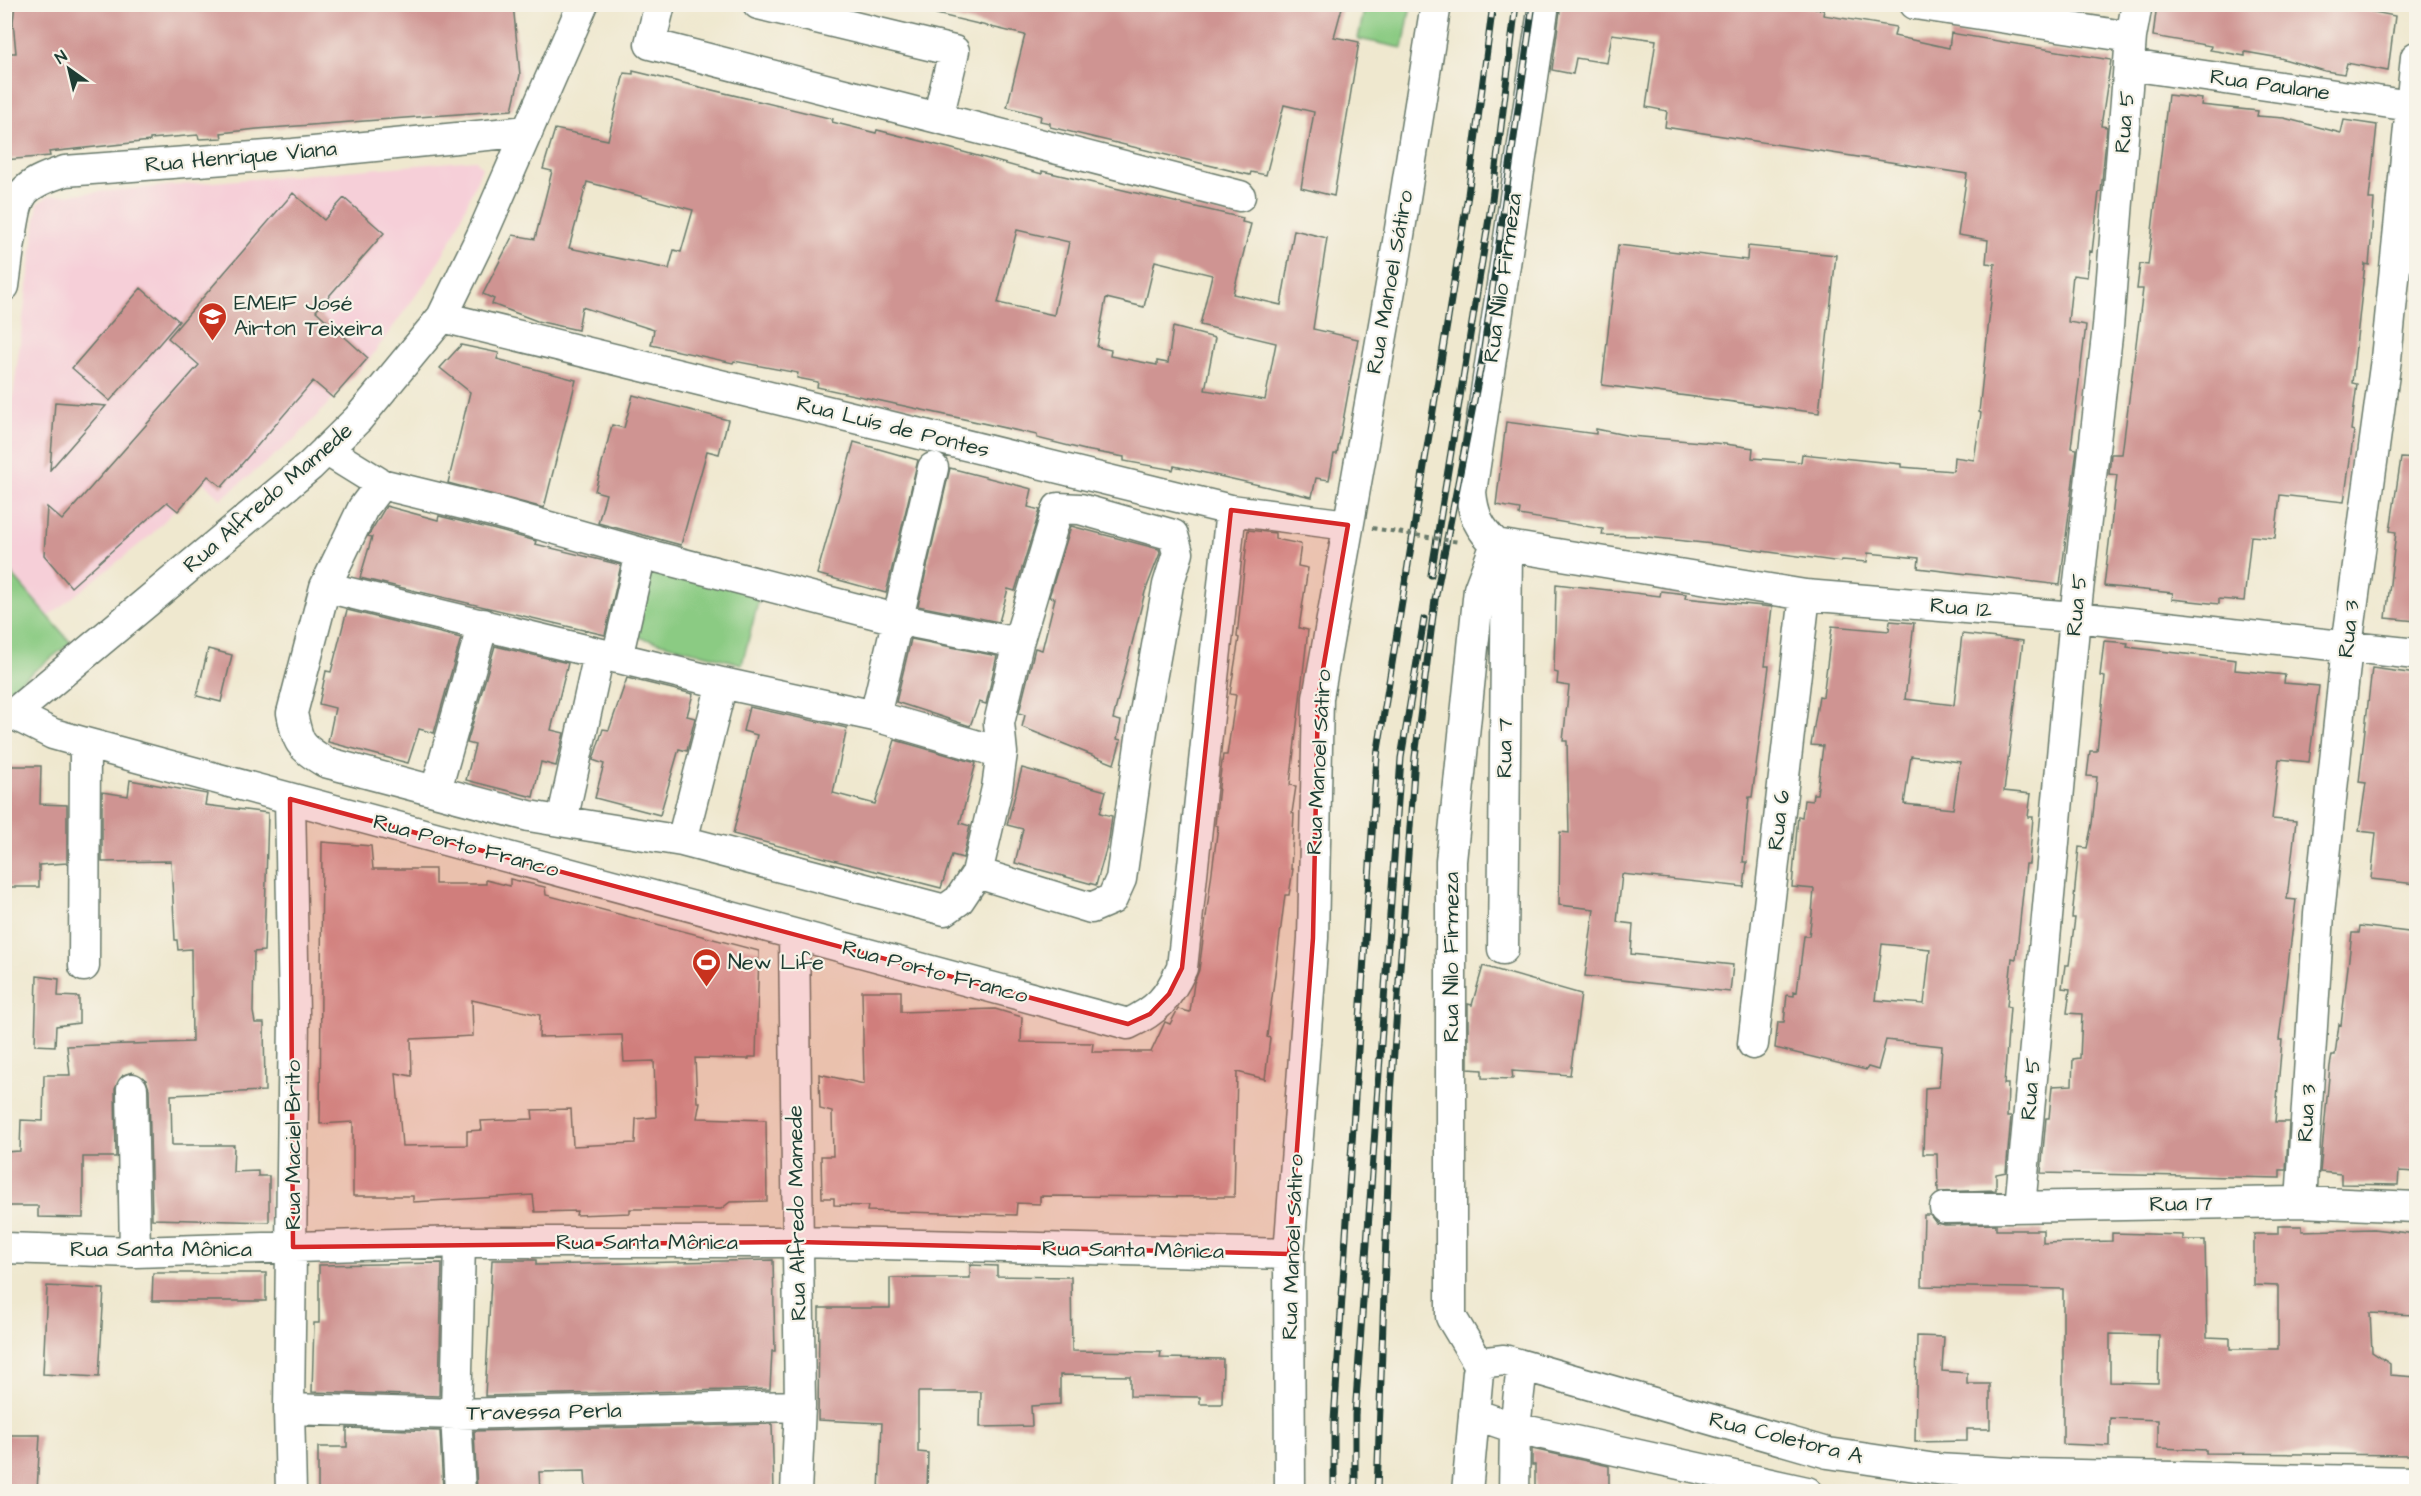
<svg xmlns="http://www.w3.org/2000/svg" width="2421" height="1496" font-family="'Architects Daughter',sans-serif">
<style>
.built{fill:#f6cfd8}
.green{fill:#8bcb83;stroke:#55845c;stroke-width:1.5}
.building{fill:#cf9492;fill-rule:evenodd}
.lines{fill:none;stroke-linecap:round;stroke-linejoin:round}
.minor-casing{stroke:#68796a;stroke-width:33}
.minor{stroke:#fff;stroke-width:30}
.rail-casing{stroke:#1f3d34;stroke-width:7}
.rail{stroke:#f7f3e8;stroke-width:4.5;stroke-dasharray:14;stroke-linecap:butt}
.path-bridge{stroke:#68796a;stroke-width:4;stroke-dasharray:4.5 4.5;stroke-linecap:butt}
.marked{fill:#d62828;fill-opacity:0.2;stroke:#d62828;stroke-width:4.5;stroke-linejoin:round}
.labels{text-anchor:middle;dominant-baseline:central;stroke-width:4.5;stroke-linejoin:round;paint-order:stroke}
.street-label{font-size:22px;fill:#1f3d34;stroke:#f7f3e8}
.poi-label{font-size:22px;fill:#1f3d34;stroke:#f7f3e8;text-anchor:start}
</style>
<rect width="100%" height="100%" fill="#f7f3e8"/>
<filter id="ink" filterUnits="userSpaceOnUse"><feTurbulence type="fractalNoise" baseFrequency=".0167" numOctaves="2"/><feDisplacementMap in="SourceGraphic" scale="12" xChannelSelector="R" yChannelSelector="G"/><feConvolveMatrix kernelMatrix="1 2 1 2 8 2 1 2 1" color-interpolation-filters="sRGB"/></filter>
<filter id="wash" filterUnits="userSpaceOnUse"><feTurbulence type="fractalNoise" baseFrequency=".008" numOctaves="4" result="noise"/><feDisplacementMap in="SourceGraphic" scale="24" xChannelSelector="R" yChannelSelector="G"/><feGaussianBlur stdDeviation="1.35" result="paint"/><feColorMatrix in="noise" values="0 0 0 0 0 0 0 0 0 0 0 0 0 0 0 0 0 1.4 0 .05"/><feComposite in="paint" operator="in"/></filter>
<g filter="url(#wash)">
<rect width="100%" height="100%" fill="#efe8cf"/>
<path class="built" d="M 476,160 L 482,168 L 453,237 L 430,276 L 369,360 L 297,437 L 221,499 L 202,481 L 150,536 L 49,616 L 5,566 L 5,458 L 38,203 L 49,196 Z"/>
<path class="green" d="M 1365,5 L 1411,5 L 1403,48 L 1358,39 Z
M 5,566 L 71,643 L 5,693 L 4,693 Z
M 653,567 L 760,595 L 742,664 L 634,636 Z"/>
<g id="blocks">
<path class="building" d="M 15,4 L 513,4 L 520,75 L 512,110 L 257,129 L 221,133 L 222,138 L 199,139 L 198,135 L 150,139 L 150,141 L 49,152 L 50,156 L 4,160 L 4,77 L 10,77 L 9,53 L 16,53 L 13,22 Z
M 937,4 L 1343,4 L 1334,37 L 1359,42 L 1334,196 L 1301,188 L 1314,112 L 1284,105 L 1266,175 L 1251,172 L 1250,175 L 1050,127 L 1050,123 L 1040,121 L 1041,116 L 1007,107 L 1025,35 L 936,14 Z
M 1561,4 L 1788,4 L 1824,10 L 1823,15 L 1896,27 L 1894,36 L 1949,48 L 1951,33 L 2111,60 L 2101,126 L 2107,127 L 2101,192 L 2099,192 L 2092,252 L 2090,251 L 2087,277 L 2073,275 L 2068,322 L 2086,325 L 2071,448 L 2077,449 L 2060,585 L 1918,568 L 1919,558 L 1868,553 L 1867,562 L 1842,560 L 1841,562 L 1713,544 L 1638,536 L 1602,535 L 1603,529 L 1519,515 L 1520,509 L 1496,505 L 1506,422 L 1596,434 L 1596,429 L 1630,436 L 1725,444 L 1753,448 L 1752,458 L 1801,462 L 1802,454 L 1901,464 L 1901,467 L 1953,471 L 1954,457 L 1974,460 L 1981,413 L 1979,412 L 1995,264 L 1986,263 L 1988,240 L 1958,235 L 1967,174 L 1665,127 L 1667,111 L 1646,107 L 1656,40 L 1612,34 L 1607,63 L 1576,58 L 1573,74 L 1552,70 Z
M 2157,4 L 2332,4 L 2395,16 L 2388,71 L 2347,63 L 2344,74 L 2325,71 L 2280,58 L 2245,52 L 2245,56 L 2228,53 L 2210,50 L 2211,46 L 2153,36 Z
M 633,71 L 833,119 L 832,122 L 876,133 L 877,130 L 949,148 L 1042,174 L 1042,171 L 1243,218 L 1242,222 L 1251,224 L 1233,294 L 1281,305 L 1294,230 L 1327,238 L 1313,329 L 1358,339 L 1337,454 L 1334,454 L 1329,480 L 1316,478 L 1312,497 L 1174,466 L 1173,470 L 1124,461 L 1124,457 L 1085,450 L 1037,438 L 1037,435 L 817,387 L 818,382 L 797,378 L 798,373 L 734,361 L 733,363 L 651,345 L 654,330 L 582,307 L 578,330 L 537,321 L 492,304 L 494,299 L 483,294 L 513,235 L 535,239 L 552,171 L 543,169 L 555,129 L 608,140 L 624,73 L 633,74 ZM 587,182 L 693,210 L 681,252 L 674,250 L 669,269 L 569,248 ZM 1017,230 L 1069,242 L 1054,315 L 998,303 ZM 1155,261 L 1212,275 L 1200,325 L 1276,343 L 1265,400 L 1205,390 L 1215,338 L 1173,327 L 1168,363 L 1157,361 L 1157,365 L 1110,356 L 1111,350 L 1097,347 L 1106,298 L 1144,307 Z
M 2168,95 L 2202,99 L 2201,105 L 2258,111 L 2257,116 L 2284,118 L 2341,133 L 2344,120 L 2377,125 L 2369,199 L 2374,199 L 2371,242 L 2369,265 L 2365,264 L 2352,383 L 2357,384 L 2351,430 L 2354,431 L 2344,502 L 2280,495 L 2275,538 L 2251,536 L 2244,601 L 2219,599 L 2219,604 L 2172,599 L 2173,593 L 2104,586 L 2117,475 L 2109,474 L 2111,454 L 2122,454 L 2143,289 L 2137,289 L 2140,264 L 2148,265 Z
M 293,193 L 324,220 L 344,198 L 384,233 L 316,311 L 368,358 L 333,398 L 313,381 L 222,487 L 208,476 L 178,511 L 167,502 L 71,587 L 44,555 L 47,507 L 62,520 L 199,365 L 168,338 Z
M 1618,245 L 1747,260 L 1748,246 L 1836,255 L 1819,413 L 1602,385 Z
M 141,288 L 179,321 L 110,401 L 72,368 Z
M 461,345 L 499,353 L 497,359 L 576,380 L 544,508 L 448,483 L 470,392 L 440,368 Z
M 633,395 L 728,420 L 719,454 L 707,451 L 681,545 L 598,523 L 606,494 L 595,491 L 612,425 L 624,428 Z
M 55,402 L 106,406 L 50,470 Z
M 854,442 L 918,460 L 886,593 L 817,574 Z
M 2401,458 L 2416,459 L 2416,621 L 2386,618 L 2396,532 L 2390,531 Z
M 950,468 L 1032,489 L 1028,507 L 1040,510 L 1015,591 L 1008,589 L 999,622 L 918,606 Z
M 386,506 L 438,520 L 439,516 L 492,529 L 536,541 L 535,544 L 621,565 L 605,635 L 360,578 L 372,537 L 368,536 Z
M 1071,526 L 1159,549 L 1160,553 L 1145,592 L 1113,719 L 1121,721 L 1117,739 L 1121,740 L 1114,764 L 1022,727 L 1025,715 L 1019,713 L 1035,648 L 1042,650 L 1055,598 L 1049,597 Z
M 1248,530 L 1275,533 L 1275,539 L 1301,544 L 1298,566 L 1308,568 L 1299,628 L 1308,630 L 1290,785 L 1296,786 L 1292,813 L 1294,814 L 1291,869 L 1293,869 L 1289,895 L 1285,895 L 1267,1037 L 1270,1038 L 1265,1079 L 1237,1072 L 1234,1197 L 1040,1196 L 1040,1204 L 1017,1203 L 1016,1215 L 867,1211 L 868,1206 L 834,1205 L 834,1198 L 822,1198 L 821,1156 L 833,1156 L 832,1112 L 820,1109 L 819,1074 L 864,1084 L 862,991 L 901,991 L 901,1012 L 995,1009 L 1022,1017 L 1021,1042 L 1093,1043 L 1092,1052 L 1151,1052 L 1165,1022 L 1170,1024 L 1178,1009 L 1190,1012 L 1194,983 L 1199,970 L 1218,826 L 1215,825 L 1220,777 L 1223,755 L 1227,755 L 1236,695 L 1230,694 L 1239,638 L 1237,637 Z
M 1556,584 L 1660,596 L 1661,591 L 1686,594 L 1685,598 L 1772,607 L 1765,666 L 1769,666 L 1752,797 L 1749,797 L 1743,862 L 1747,862 L 1744,887 L 1622,874 L 1617,922 L 1633,924 L 1631,954 L 1733,965 L 1730,992 L 1585,976 L 1594,909 L 1559,905 L 1560,832 L 1569,833 L 1567,741 L 1563,741 L 1569,686 L 1557,684 L 1558,673 L 1554,672 Z
M 347,610 L 461,638 L 434,733 L 419,729 L 408,763 L 328,742 L 335,708 L 319,704 L 326,671 L 331,672 Z
M 1890,621 L 1914,623 L 1905,699 L 1954,705 L 1962,634 L 2023,641 L 2004,791 L 2031,794 L 2028,817 L 2033,817 L 2029,864 L 2026,864 L 2016,959 L 2012,958 L 2007,1006 L 2010,1007 L 2004,1084 L 2008,1084 L 2007,1117 L 2011,1117 L 2006,1172 L 1996,1174 L 1996,1190 L 1938,1192 L 1937,1154 L 1923,1154 L 1925,1088 L 1939,1087 L 1942,1046 L 1886,1040 L 1878,1070 L 1868,1067 L 1866,1070 L 1775,1048 L 1778,1022 L 1784,1022 L 1787,995 L 1794,996 L 1794,991 L 1797,992 L 1804,936 L 1809,936 L 1812,914 L 1814,889 L 1792,887 L 1798,816 L 1802,817 L 1804,800 L 1812,801 L 1813,794 L 1817,794 L 1823,746 L 1811,745 L 1819,696 L 1823,697 L 1832,626 L 1889,631 ZM 1911,756 L 1960,762 L 1953,809 L 1904,804 ZM 1882,944 L 1930,949 L 1924,1004 L 1875,1000 Z
M 911,639 L 997,656 L 986,704 L 979,702 L 970,726 L 896,702 Z
M 2104,641 L 2128,643 L 2127,647 L 2236,660 L 2235,670 L 2285,675 L 2284,683 L 2319,686 L 2309,762 L 2279,759 L 2272,819 L 2296,821 L 2287,899 L 2296,900 L 2279,1040 L 2282,1040 L 2275,1122 L 2289,1122 L 2286,1170 L 2280,1170 L 2280,1178 L 2041,1173 L 2046,1118 L 2049,1118 L 2052,1086 L 2072,1085 L 2073,1059 L 2080,1058 L 2082,1014 L 2067,1013 L 2070,989 L 2062,988 L 2065,965 L 2069,965 L 2075,918 L 2072,918 L 2079,847 L 2087,848 L 2092,824 L 2097,777 L 2087,776 L 2090,751 L 2097,751 L 2105,677 L 2100,676 Z
M 495,646 L 568,663 L 551,730 L 564,733 L 556,766 L 541,762 L 533,797 L 466,780 L 475,745 L 467,743 Z
M 208,649 L 232,655 L 221,702 L 197,696 Z
M 2372,668 L 2416,674 L 2416,884 L 2371,879 L 2376,833 L 2359,831 L 2366,783 L 2359,782 Z
M 627,678 L 693,694 L 687,716 L 695,718 L 687,751 L 679,749 L 660,815 L 595,798 L 604,764 L 593,760 L 603,729 L 609,730 Z
M 749,707 L 847,728 L 833,793 L 875,804 L 895,740 L 976,763 L 960,823 L 970,826 L 963,858 L 952,855 L 941,888 L 733,834 L 757,735 L 743,731 Z
M 4,766 L 41,766 L 40,804 L 67,805 L 67,863 L 39,865 L 39,887 L 7,887 L 7,880 L 4,880 Z
M 1022,768 L 1106,791 L 1100,813 L 1112,816 L 1109,839 L 1096,885 L 1015,863 L 1023,829 L 1007,825 Z
M 130,780 L 207,794 L 205,805 L 268,813 L 264,951 L 254,952 L 253,1012 L 255,1023 L 264,1023 L 265,1091 L 171,1095 L 172,1145 L 234,1145 L 233,1172 L 258,1171 L 258,1176 L 269,1176 L 269,1222 L 152,1219 L 149,1089 L 146,1080 L 132,1072 L 123,1075 L 115,1089 L 116,1157 L 83,1157 L 83,1218 L 38,1217 L 38,1206 L 4,1206 L 4,1152 L 20,1151 L 21,1120 L 43,1121 L 44,1075 L 70,1075 L 67,1046 L 192,1042 L 191,949 L 178,950 L 177,940 L 175,940 L 171,861 L 102,862 L 102,792 L 128,796 Z
M 322,842 L 371,846 L 373,869 L 435,869 L 435,884 L 486,884 L 486,880 L 510,886 L 510,879 L 545,887 L 546,895 L 759,951 L 756,1057 L 749,1057 L 749,1059 L 695,1058 L 697,1102 L 700,1102 L 697,1118 L 766,1120 L 767,1201 L 730,1202 L 721,1209 L 630,1209 L 630,1213 L 576,1215 L 577,1211 L 535,1212 L 533,1195 L 413,1202 L 413,1196 L 353,1196 L 353,1122 L 320,1124 ZM 472,1000 L 540,1015 L 539,1037 L 622,1035 L 624,1062 L 654,1061 L 656,1117 L 636,1119 L 635,1143 L 573,1146 L 571,1109 L 532,1110 L 533,1119 L 481,1121 L 482,1130 L 467,1131 L 467,1145 L 402,1146 L 396,1073 L 412,1076 L 411,1039 L 473,1036 Z
M 2360,926 L 2416,933 L 2416,1172 L 2399,1171 L 2398,1185 L 2341,1184 L 2341,1174 L 2320,1172 L 2330,1066 L 2332,1055 L 2335,1055 L 2339,1024 L 2341,1025 L 2352,933 L 2359,933 Z
M 1483,966 L 1581,994 L 1570,1075 L 1512,1071 L 1513,1079 L 1482,1078 L 1482,1070 L 1468,1069 L 1468,1004 L 1472,1005 Z
M 37,976 L 59,979 L 58,996 L 79,997 L 79,1023 L 56,1026 L 55,1046 L 35,1045 Z
M 1924,1215 L 1930,1215 L 1936,1223 L 1945,1225 L 1996,1224 L 1996,1230 L 2043,1230 L 2043,1243 L 2112,1241 L 2112,1233 L 2183,1235 L 2183,1240 L 2205,1240 L 2207,1337 L 2230,1338 L 2230,1349 L 2278,1349 L 2278,1286 L 2254,1285 L 2254,1234 L 2278,1234 L 2278,1226 L 2302,1226 L 2302,1231 L 2373,1229 L 2416,1234 L 2415,1315 L 2370,1313 L 2372,1352 L 2390,1364 L 2390,1375 L 2416,1377 L 2416,1455 L 2206,1453 L 2206,1450 L 2158,1448 L 2158,1420 L 2110,1418 L 2110,1446 L 2063,1444 L 2063,1289 L 1922,1286 ZM 2110,1334 L 2159,1335 L 2158,1383 L 2110,1382 Z
M 492,1260 L 536,1260 L 536,1265 L 773,1260 L 775,1351 L 772,1351 L 770,1389 L 485,1396 Z
M 442,1263 L 439,1396 L 312,1392 L 314,1323 L 319,1323 L 319,1265 Z
M 970,1265 L 997,1266 L 997,1276 L 1071,1277 L 1072,1351 L 1161,1352 L 1160,1358 L 1223,1359 L 1222,1404 L 1200,1404 L 1200,1397 L 1130,1396 L 1130,1376 L 1060,1375 L 1060,1404 L 1031,1406 L 1032,1426 L 980,1427 L 981,1392 L 918,1392 L 918,1452 L 928,1453 L 927,1491 L 879,1491 L 882,1423 L 818,1420 L 819,1308 L 890,1308 L 890,1278 L 970,1278 Z
M 153,1273 L 266,1273 L 266,1301 L 152,1301 Z
M 47,1286 L 104,1289 L 99,1377 L 43,1374 Z
M 1917,1336 L 1944,1337 L 1942,1371 L 1967,1373 L 1967,1384 L 1990,1384 L 1990,1429 L 1967,1429 L 1967,1441 L 1915,1442 Z
M 772,1424 L 774,1491 L 586,1491 L 585,1471 L 539,1472 L 540,1491 L 477,1491 L 474,1431 Z
M 347,1428 L 440,1431 L 443,1491 L 318,1491 L 318,1447 L 347,1447 Z
M 4,1435 L 40,1435 L 37,1491 L 4,1491 Z
M 1532,1449 L 1609,1466 L 1609,1491 L 1535,1491 L 1535,1465 L 1532,1465 Z"/>
</g>
</g>
<g filter="url(#ink)">
<use href="#blocks" fill-opacity="0" stroke="#68796a" stroke-width="1.5"/>
<g class="lines">
<defs>
<path id="minor" d="M 660,4 L 650,44 L 938,118
M 758,4 L 954,51 L 938,118 L 1240,196
M 1544,4 L 1471,492 C 1473,515 1479,528 1496,544 L 1805,595 L 2075,617 L 2416,654
M 1915,4 L 2131,37
M 2129,65 L 2411,106
M 4,248 L 9,248 C 19,197 12,188 65,171 L 293,154 L 528,131
M 4,286 L 9,248
M 442,317 L 1231,510 L 1348,525
M 326,450 L 381,484 L 496,512 L 641,553 L 896,619 L 1018,643 L 999,723 L 1002,753 L 875,716 L 722,683 L 325,587 L 292,713 C 298,743 299,746 325,762 L 529,816 L 682,841 L 945,910 L 959,900 L 977,873
M 325,587 L 363,508 L 381,484
M 617,658 L 641,553
M 13,714 L 53,734 L 85,743 L 1128,1024 C 1158,1010 1168,998 1182,968 L 1231,510
M 875,716 L 933,468
M 4,717 L 13,714 L 310,466 L 358,419 L 442,317 L 482,235 L 583,4
M 1002,753 L 997,788 L 977,873 L 1091,908 L 1112,899 L 1121,879 L 1143,724 L 1168,585 L 1178,553 L 1173,535 L 1080,509 L 1058,508 L 1018,643
M 436,790 L 483,624
M 290,799 L 294,1015 L 289,1409 L 291,1492
M 562,821 L 599,654
M 682,841 L 722,683
M 794,935 L 800,1406 L 796,1492
M 1503,949 L 1507,547
M 84,966 L 85,743
M 1753,1044 L 1805,595
M 132,1089 L 135,1252
M 2301,1202 L 2319,914 L 2347,646 L 2386,359 L 2416,57
M 2020,1207 L 2075,617 L 2108,327 L 2131,37 L 2137,4
M 1945,1208 L 2301,1202 L 2416,1207
M 460,1242 L 456,1414 L 460,1492
M 4,1248 L 135,1252 L 460,1242 L 798,1242 L 1289,1254
M 1481,1367 L 1451,1317 L 1451,861 L 1479,589 L 1496,544
M 289,1409 L 456,1414 L 800,1406
M 1474,1414 L 1515,1428 L 1807,1492
M 1290,1492 L 1289,1254 L 1313,938 L 1318,698 L 1392,279 L 1436,4
M 1467,1492 L 1478,1372 L 1487,1362 L 1504,1360 L 1828,1453 L 1936,1469 L 2031,1474 L 2416,1482
M 1514,1492 L 1515,1428 L 1522,1366"/>
</defs>
<use href="#minor" class="minor-casing"/>
<use href="#minor" class="minor"/>
<defs>
<path id="rail" d="M 1431,575 L 1492,200 L 1516,4
M 1334,1492 L 1334,1421 L 1377,756 L 1468,195 L 1493,4
M 1355,1492 L 1355,1415 L 1401,758 L 1424,619
M 1377,1492 L 1391,1094 L 1415,757 L 1435,600 L 1483,355 L 1533,4"/>
</defs>
<use href="#rail" class="rail-casing"/>
<use href="#rail" class="rail"/>
<path class="path-bridge" d="M 1372,528 L 1459,542"/>
</g>
</g>
<path class="marked" d="M 1231,510 L 1348,525 L 1318,698 L 1313,938 L 1289,1254 L 798,1242 L 293,1247 L 290,799 L 1128,1024 L 1150,1014 L 1169,994 L 1182,968 Z"/>
<defs>
<symbol id="school-pin" viewBox="-11 -11 22 30"><path d="M0 17L-7.5 6A9.5 9.5 0 1 1 7.5 6Z" fill="#c8321e" stroke="#f7f3e8"/><path d="M0-5L7-2L0 1L-7-2ZM-4 1L0 2.5L4 1V4Q0 6-4 4Z" fill="#fff"/></symbol>
<symbol id="stadium-pin" viewBox="-11 -11 22 30"><path d="M0 17L-7.5 6A9.5 9.5 0 1 1 7.5 6Z" fill="#c8321e" stroke="#f7f3e8"/><path d="M0-5a6.5 5 0 1 0 0 10a6.5 5 0 1 0 0-10ZM-3.5-1.8h7v3.6h-7Z" fill="#fff"/></symbol>
</defs>
<g fill-rule="evenodd">
<use href="#school-pin" x="196" y="300" width="33" height="45"/>
<use href="#stadium-pin" x="690" y="946" width="33" height="45"/>
</g>
<g class="labels">
<g class="street-label">
<text transform="translate(2270 85) rotate(8)">Rua Paulane</text>
<text transform="translate(2125 122) rotate(-85)">Rua 5</text>
<text transform="translate(241 157) rotate(-5)">Rua Henrique Viana</text>
<text transform="translate(1503 278) rotate(-82)">Rua Nilo Firmeza</text>
<text transform="translate(1390 282) rotate(-80)">Rua Manoel Sátiro</text>
<text transform="translate(893 427) rotate(14)">Rua Luís de Pontes</text>
<text transform="translate(268 498) rotate(-41)">Rua Alfredo Mamede</text>
<text transform="translate(2077 605) rotate(-84)">Rua 5</text>
<text transform="translate(1961 608) rotate(5)">Rua 12</text>
<text transform="translate(2349 629) rotate(-83)">Rua 3</text>
<text transform="translate(1505 748) rotate(-89)">Rua 7</text>
<text transform="translate(1319 762) rotate(-87)">Rua Manoel Sátiro</text>
<text transform="translate(1779 820) rotate(-83)">Rua 6</text>
<text transform="translate(466 846) rotate(15)">Rua Porto Franco</text>
<text transform="translate(1451 957) rotate(-90)">Rua Nilo Firmeza</text>
<text transform="translate(935 972) rotate(15)">Rua Porto Franco</text>
<text transform="translate(2031 1089) rotate(-85)">Rua 5</text>
<text transform="translate(2307 1113) rotate(-86)">Rua 3</text>
<text transform="translate(293 1145) rotate(-90)">Rua Maciel Brito</text>
<text transform="translate(2181 1204) rotate(-1)">Rua 17</text>
<text transform="translate(797 1213) rotate(-91)">Rua Alfredo Mamede</text>
<text x="647" y="1242">Rua Santa Mônica</text>
<text transform="translate(1293 1247) rotate(-88)">Rua Manoel Sátiro</text>
<text x="161" y="1249">Rua Santa Mônica</text>
<text transform="translate(1133 1250) rotate(1)">Rua Santa Mônica</text>
<text transform="translate(544 1412) rotate(-1)">Travessa Perla</text>
<text transform="translate(1786 1438) rotate(14)">Rua Coletora A</text>
</g>
<g class="poi-label">
<text x="234" y="303">EMEIF José<tspan x="234" dy="25">Airton Teixeira</tspan></text>
<text x="728" y="962">New Life</text>
</g>
</g>
<rect width="2421" height="1496" fill="none" stroke="#f7f3e8" stroke-width="24"/>
<g transform="translate(69 69) rotate(326)" stroke="#f7f3e8" stroke-width="4.5" paint-order="stroke">
<path d="M0-4.5L10 22L0 15L-10 22Z" fill="#1f3d34"/>
<text y="-9" font-size="16" font-weight="bold" text-anchor="middle" fill="#1f3d34">N</text>
</g>
</svg>
